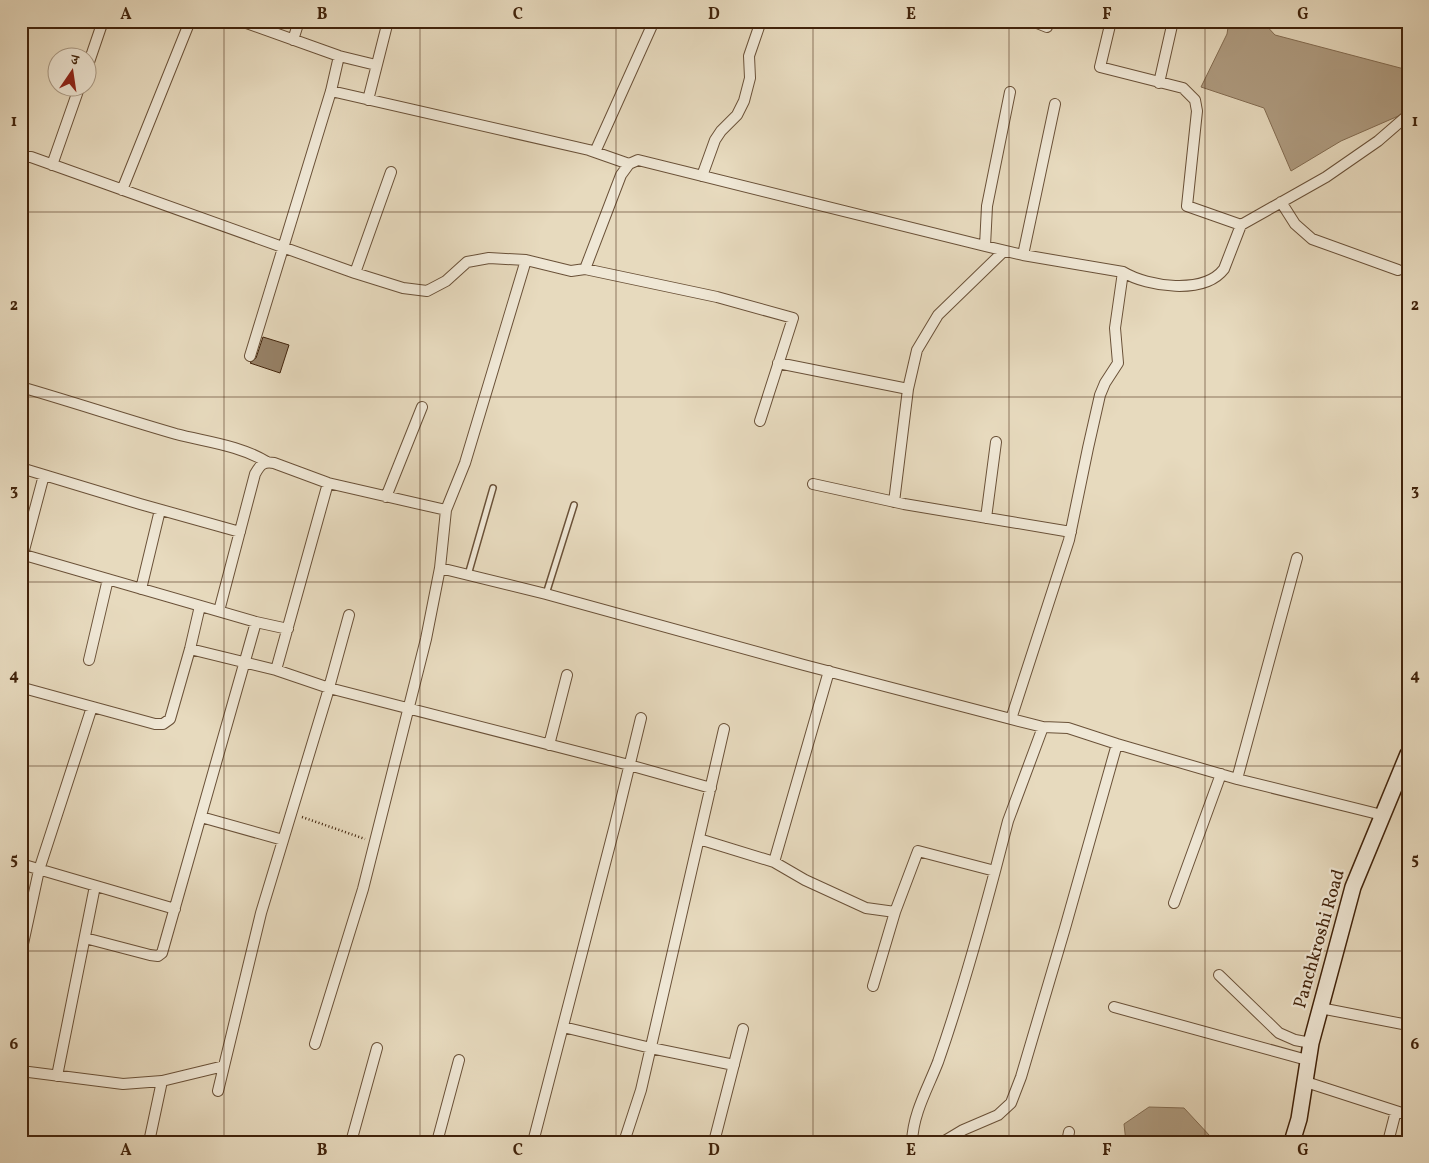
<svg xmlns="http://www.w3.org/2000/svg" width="1429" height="1163" font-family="Vollkorn,'Noto Serif Devanagari',serif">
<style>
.water{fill:#af9c81;stroke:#836c52}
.building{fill:#978268;stroke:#41230b}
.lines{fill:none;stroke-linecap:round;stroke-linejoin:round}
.lane-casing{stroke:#6a5138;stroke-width:8}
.street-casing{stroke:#6a5138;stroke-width:12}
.secondary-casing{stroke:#41230b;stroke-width:18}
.path{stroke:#41230b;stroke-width:2.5;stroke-dasharray:1 2.5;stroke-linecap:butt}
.lane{stroke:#efe7d5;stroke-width:5}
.street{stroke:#efe7d5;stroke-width:10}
.secondary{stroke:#efe7d5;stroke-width:15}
.grid{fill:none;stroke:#41230b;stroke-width:1;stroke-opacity:0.55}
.labels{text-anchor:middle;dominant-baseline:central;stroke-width:4.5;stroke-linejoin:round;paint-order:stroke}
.street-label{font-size:18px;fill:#41230b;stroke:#efe7d5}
.neatline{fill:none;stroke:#41230b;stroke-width:2}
.grid-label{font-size:16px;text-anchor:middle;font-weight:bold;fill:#41230b}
</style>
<rect width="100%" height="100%" fill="#e7dabe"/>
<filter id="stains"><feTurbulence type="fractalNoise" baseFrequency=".004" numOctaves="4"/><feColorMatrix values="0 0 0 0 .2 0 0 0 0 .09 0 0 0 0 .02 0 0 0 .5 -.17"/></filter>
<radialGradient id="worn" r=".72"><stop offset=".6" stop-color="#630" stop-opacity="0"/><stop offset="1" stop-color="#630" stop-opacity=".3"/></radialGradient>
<path class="water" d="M 1229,21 L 1262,21 L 1275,35 L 1408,70 L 1408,84 L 1403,114 L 1341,141 L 1291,171 L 1264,108 L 1201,87 L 1227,34 Z
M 1149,1107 L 1184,1108 L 1210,1136 L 1220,1142 L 1126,1142 L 1124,1124 Z"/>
<path class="building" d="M 263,337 L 289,345 L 280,373 L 250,363 L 256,358 Z"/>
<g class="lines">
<defs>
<path id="lane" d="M 468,575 L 493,488
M 546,594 L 574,505"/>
<path id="street" d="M 241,21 L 339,56 L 376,65
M 1032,21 L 1047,27
M 1111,21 L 1100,67 L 1183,88 L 1195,100 L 1197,111 L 1187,206 L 1241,225
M 293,40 L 299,21
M 88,65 L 103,21
M 1159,83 L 1173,21
M 331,91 L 589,150 L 629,164
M 368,100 L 388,21
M 595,152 L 654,21
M 21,157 L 31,157 L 355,273 L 403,288 L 427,291 L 446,281 L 467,262 L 489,258 L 526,260 L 571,271 L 585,269 L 621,175 L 629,164 L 638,160 L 985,246 L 1023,255 L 1123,272 C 1148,287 1204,295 1224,269 L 1241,225 L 1326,177 L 1378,141 L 1408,115
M 52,165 L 79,88
M 702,176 L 715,140 L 721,131 L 737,115 L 744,101 L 750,78 L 749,56 L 761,21
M 122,190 L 190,21
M 1281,202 L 1295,224 L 1312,239 L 1398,270
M 985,246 L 987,206 L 1010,92
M 1023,255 L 1055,104
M 526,260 L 465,463 L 446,510 L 440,568 L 546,594 L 804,665 L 1011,719 L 1043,727 L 1068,728 L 1117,744 L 1237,779 L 1382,815
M 585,269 L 717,297 L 793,318 L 760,421
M 355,273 L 391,172
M 250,356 L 331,91 L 339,56
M 778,363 L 908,389
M 21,387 C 73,402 124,419 176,434 C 207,442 239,445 267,462
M 21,468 L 140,504 L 240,532
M 813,484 L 904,504 L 1071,532
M 386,497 L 422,407
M 894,502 L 908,389 L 917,350 L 938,315 L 1004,251
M 986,518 L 996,442
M 21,554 L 256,622 L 288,629
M 23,554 L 44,475
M 141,589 L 160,510
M 219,611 L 255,474 C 260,465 263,461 274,463 L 328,483 L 446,510
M 190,649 L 276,670 L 329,688 L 629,765 L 711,788
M 89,660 L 108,579
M 276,670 L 328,483
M 27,689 L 155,724 L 163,724 L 170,719 L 190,649 L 200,606
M 1011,719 L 1069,540 L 1088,448 L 1100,395 L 1105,383 L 1118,363 L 1115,328 L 1123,272
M 549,745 L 567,675
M 1237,779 L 1297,558
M 201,817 L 283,840
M 699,839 L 774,862 L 805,880 L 866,908 L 895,912 L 918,851 L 995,871 L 1008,821 L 1043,727
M 774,862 L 829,671
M 21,864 L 175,909
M 1174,903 L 1221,774
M 85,938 L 150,955 L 158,956 L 162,953 L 256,622
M 21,953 L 39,870 L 92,707
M 1219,975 L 1279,1033 L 1295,1040 L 1311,1043
M 873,986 L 895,912
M 1114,1007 L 1307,1060
M 1320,1008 L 1408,1025
M 563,1027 L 651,1048 L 734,1065
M 315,1044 L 363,889 L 426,639 L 440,568
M 21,1071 L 123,1084 L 162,1081 L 224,1066
M 57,1076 L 95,886
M 1306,1082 L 1408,1115
M 218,1091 L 261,913 L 327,695 L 349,615
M 149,1142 L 162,1081
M 351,1142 L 377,1048
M 437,1142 L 459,1060
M 533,1142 L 615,825 L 641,718
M 624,1142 L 641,1090 L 724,729
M 714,1142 L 743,1029
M 912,1142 C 913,1113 928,1088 938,1062 C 960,999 978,935 995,871
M 943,1142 L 963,1130 L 998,1115 L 1011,1103 L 1021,1077 L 1065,928 L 1117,744
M 1067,1142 L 1069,1132
M 1388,1142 L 1396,1111"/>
<path id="secondary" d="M 1292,1142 L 1299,1119 L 1311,1043 L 1353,887 L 1408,754"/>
</defs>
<use href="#lane" class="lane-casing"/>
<use href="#street" class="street-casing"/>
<use href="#secondary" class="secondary-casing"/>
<path class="path" d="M 302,817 L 365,839"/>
<use href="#lane" class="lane"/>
<use href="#street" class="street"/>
<use href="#secondary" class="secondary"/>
</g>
<path class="grid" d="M 224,21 L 224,1142M 420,21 L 420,1142M 616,21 L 616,1142M 813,21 L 813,1142M 1009,21 L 1009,1142M 1205,21 L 1205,1142M 21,212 L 1408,212M 21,397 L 1408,397M 21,582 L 1408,582M 21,766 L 1408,766M 21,951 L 1408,951"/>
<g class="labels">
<g class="street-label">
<text transform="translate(1320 939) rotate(-74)">Panchkroshi Road</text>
</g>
</g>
<rect width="1429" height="1163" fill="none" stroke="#e7dabe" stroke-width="55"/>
<g transform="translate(72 72) rotate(13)"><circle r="24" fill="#efe7d5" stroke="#a99984"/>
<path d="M0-4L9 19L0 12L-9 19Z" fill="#8f2418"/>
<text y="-8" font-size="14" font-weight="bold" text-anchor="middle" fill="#41230b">उ</text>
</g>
<rect x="28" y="28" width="1374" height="1108" class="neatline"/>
<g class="grid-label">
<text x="126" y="19">A</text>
<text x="322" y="19">B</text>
<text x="518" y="19">C</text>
<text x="714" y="19">D</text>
<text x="911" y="19">E</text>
<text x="1107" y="19">F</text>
<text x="1303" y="19">G</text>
<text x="14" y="126">1</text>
<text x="1415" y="126">1</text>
<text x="14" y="310">2</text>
<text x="1415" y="310">2</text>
<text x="14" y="495">3</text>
<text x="1415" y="495">3</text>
<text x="14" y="680">4</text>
<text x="1415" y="680">4</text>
<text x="14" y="864">5</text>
<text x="1415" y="864">5</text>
<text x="14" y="1049">6</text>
<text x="1415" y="1049">6</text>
<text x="126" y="1155">A</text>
<text x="322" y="1155">B</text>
<text x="518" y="1155">C</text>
<text x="714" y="1155">D</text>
<text x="911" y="1155">E</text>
<text x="1107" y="1155">F</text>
<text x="1303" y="1155">G</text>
</g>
<rect width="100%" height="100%" filter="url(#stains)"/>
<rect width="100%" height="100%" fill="url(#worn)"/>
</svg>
